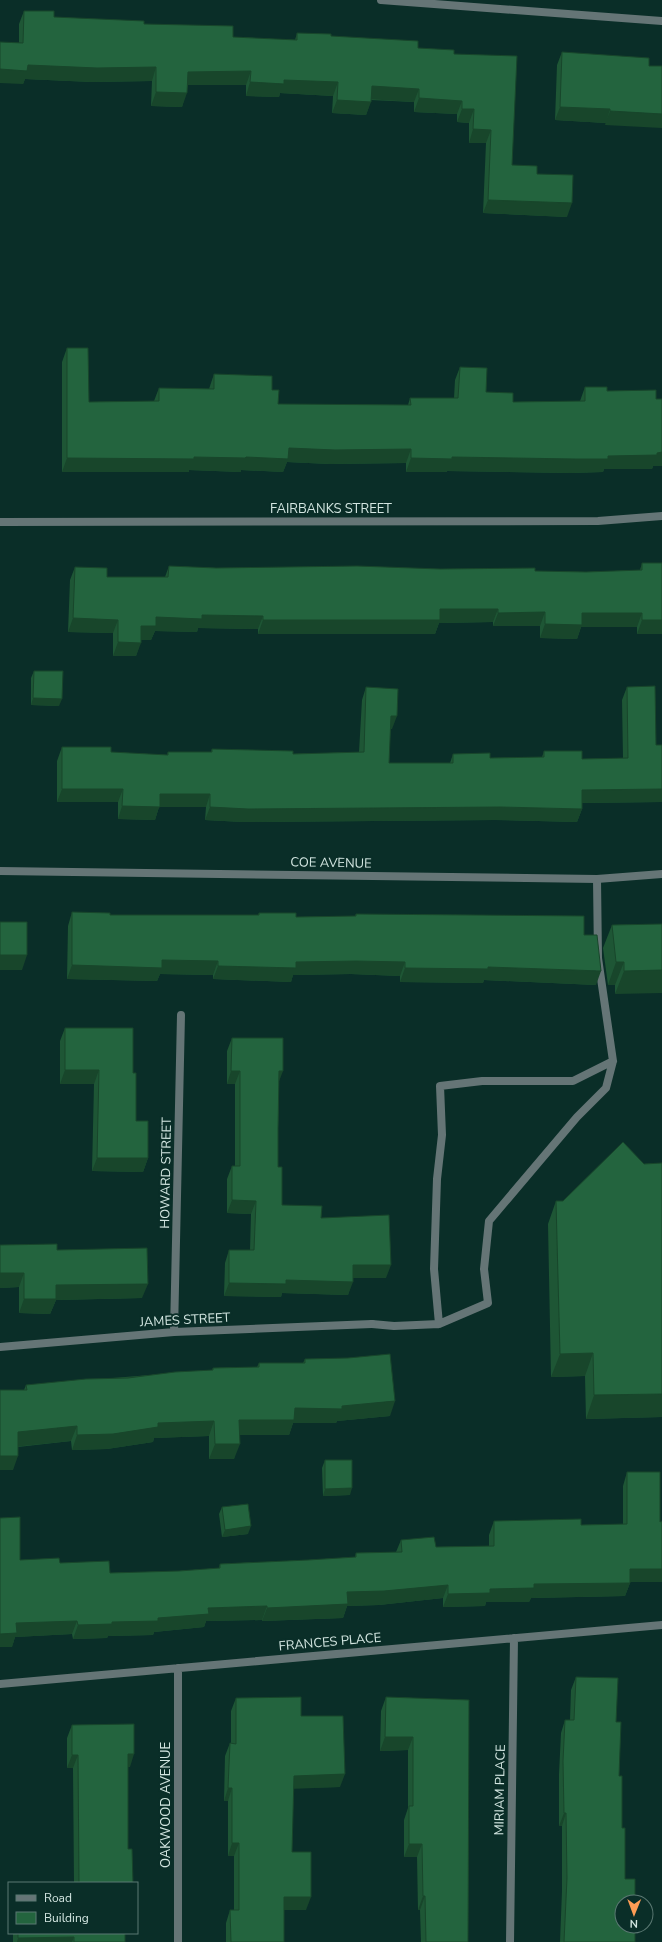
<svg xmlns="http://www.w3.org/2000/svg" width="662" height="1942" font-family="'Nunito Sans',sans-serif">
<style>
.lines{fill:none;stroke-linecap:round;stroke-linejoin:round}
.lane{stroke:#657576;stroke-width:8}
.street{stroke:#657576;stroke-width:8}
.wall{fill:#1e5635}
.shaded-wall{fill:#18462b}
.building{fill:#23643e;stroke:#18462b}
.labels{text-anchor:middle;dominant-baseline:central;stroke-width:4;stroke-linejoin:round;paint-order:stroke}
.street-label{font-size:13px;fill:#d3e6e1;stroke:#0a2e28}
</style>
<rect width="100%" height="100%" fill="#0a2e28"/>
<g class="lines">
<path class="lane" d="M 372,1324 L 394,1326 L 439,1324 L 434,1269 L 437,1179 L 442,1135 L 440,1086 L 482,1081 L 573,1081 L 613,1061
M 439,1324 L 488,1303 L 484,1269 L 489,1221 L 577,1117 L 606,1088 L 613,1061 L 598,958 L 597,879"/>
<path class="street" d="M 381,0 L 662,21
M 0,522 L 598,521 L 662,516
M 0,871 L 597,879 L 662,874
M 174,1332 L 181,1015
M 0,1347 L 174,1332 L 372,1324
M 178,1668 L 178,1942
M 0,1684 L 662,1625
M 510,1942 L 514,1638"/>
</g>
<path class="wall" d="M 24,11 L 54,17 L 144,24 L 233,37 L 295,40 L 297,33 L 331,36 L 454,54 L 512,165 L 537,174 L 567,217 L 483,213 L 486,143 L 469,143 L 469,123 L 457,122 L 457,114 L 414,112 L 414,102 L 371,100 L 366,115 L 332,113 L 333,96 L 280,93 L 279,97 L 246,96 L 246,85 L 188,85 L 182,107 L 151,106 L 152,81 L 92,82 L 25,79 L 23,84 L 19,42 L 19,24 Z
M 562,52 L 649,66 L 605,125 L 606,123 L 555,120 L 557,65 Z
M 67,348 L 89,402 L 154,401 L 159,388 L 209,389 L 214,374 L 272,390 L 278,404 L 408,405 L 410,398 L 454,398 L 455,380 L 460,367 L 486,392 L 513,402 L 580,401 L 585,387 L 656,399 L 662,399 L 662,466 L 653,466 L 652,469 L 604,469 L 603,472 L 570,473 L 447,471 L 447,472 L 406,472 L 406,463 L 330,464 L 287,462 L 283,472 L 241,470 L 241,472 L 189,470 L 189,472 L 62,472 L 62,362 Z
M 642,563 L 662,634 L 637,634 L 637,627 L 581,627 L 577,639 L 540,638 L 540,626 L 493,626 L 493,622 L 439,623 L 435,634 L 258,634 L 258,629 L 198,628 L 197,632 L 155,631 L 151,640 L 141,640 L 136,656 L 113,656 L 113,633 L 68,632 L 70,580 L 75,567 L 107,577 L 165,577 L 169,566 L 216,568 L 440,569 L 586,572 L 640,570 Z
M 34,671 L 59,706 L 31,705 L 31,678 Z
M 366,687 L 392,729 L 390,729 L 389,763 L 450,763 L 453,754 L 490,758 L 542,757 L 544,751 L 582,759 L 623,758 L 622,700 L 627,687 L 656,745 L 662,745 L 662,802 L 582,803 L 582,809 L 577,822 L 495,820 L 243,822 L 205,820 L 206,807 L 159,807 L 155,820 L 118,819 L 118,802 L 57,802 L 57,761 L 62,747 L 111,752 L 167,755 L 168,752 L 211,752 L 212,749 L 293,754 L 359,752 L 362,700 Z
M 72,912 L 110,915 L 258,915 L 259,913 L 296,917 L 355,916 L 356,914 L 584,935 L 596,985 L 484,980 L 483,983 L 400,982 L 400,976 L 351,974 L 293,975 L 291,982 L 213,979 L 213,975 L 160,974 L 157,981 L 67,979 L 68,926 Z
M 662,924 L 615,994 L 615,985 L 608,985 L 603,948 L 612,925 Z
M 65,1028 L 133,1073 L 136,1121 L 148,1158 L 143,1172 L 92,1171 L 94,1084 L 60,1084 L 60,1041 Z
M 232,1038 L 279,1083 L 278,1129 L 278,1167 L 282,1205 L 321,1218 L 386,1278 L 353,1278 L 348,1295 L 282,1293 L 281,1297 L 224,1296 L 225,1263 L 229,1250 L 250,1250 L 251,1214 L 227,1213 L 227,1179 L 232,1166 L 235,1166 L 235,1084 L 227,1084 L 227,1051 Z
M 662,1163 L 662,1417 L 586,1419 L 585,1376 L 551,1377 L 548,1224 L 556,1201 L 563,1201 L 644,1164 Z
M 0,1245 L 57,1250 L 142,1298 L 56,1300 L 50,1314 L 19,1313 L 19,1287 L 0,1288 Z
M 305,1359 L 390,1416 L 337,1421 L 336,1423 L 293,1423 L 289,1435 L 239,1435 L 234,1459 L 209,1459 L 209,1436 L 154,1438 L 153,1442 L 107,1449 L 72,1450 L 71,1441 L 18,1447 L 13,1470 L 24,1390 L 26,1385 L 212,1370 L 213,1368 L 257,1367 L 259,1363 L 303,1363 Z
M 325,1460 L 350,1495 L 323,1496 L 322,1468 Z
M 627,1472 L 630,1583 L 625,1596 L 531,1598 L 529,1602 L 486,1602 L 485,1606 L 443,1607 L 443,1598 L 379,1605 L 347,1606 L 343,1618 L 262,1621 L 262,1620 L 206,1621 L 204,1627 L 154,1632 L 153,1635 L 108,1636 L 107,1638 L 73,1639 L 72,1634 L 15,1637 L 12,1647 L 20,1560 L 60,1563 L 110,1573 L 179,1571 L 219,1568 L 220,1564 L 308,1560 L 355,1557 L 356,1553 L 396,1552 L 401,1540 L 436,1547 L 489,1546 L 489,1535 L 494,1521 L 581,1525 L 623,1524 L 623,1486 Z
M 222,1507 L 248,1534 L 222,1537 L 219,1514 Z
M 576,1677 L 616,1722 L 625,1879 L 635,1942 L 560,1942 L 562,1891 L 562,1826 L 559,1826 L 559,1774 L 561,1733 L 565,1720 L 570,1720 L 571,1690 Z
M 386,1697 L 469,1700 L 468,1942 L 421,1942 L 420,1910 L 418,1910 L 417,1857 L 404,1857 L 404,1820 L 408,1808 L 408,1750 L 380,1751 L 381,1711 Z
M 236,1698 L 301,1716 L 340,1787 L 293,1788 L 292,1852 L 306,1910 L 284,1910 L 284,1942 L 226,1942 L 226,1923 L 230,1910 L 234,1910 L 234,1856 L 228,1856 L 228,1801 L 224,1801 L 225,1756 L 230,1743 L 231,1743 L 231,1711 Z
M 72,1725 L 130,1767 L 128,1767 L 128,1849 L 133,1883 L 74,1883 L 73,1768 L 67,1768 L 67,1738 Z
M 13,1933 L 125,1933 L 125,1942 L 13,1942 Z"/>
<path class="shaded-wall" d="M 28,65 L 156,67 L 152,81 L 92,82 L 25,79 L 23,84 L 0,83 L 0,69 Z
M 251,71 L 246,85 L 183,85 L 188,72 Z
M 284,80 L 338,82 L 333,96 L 280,93 L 279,97 L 246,96 L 250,82 Z
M 372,86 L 419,89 L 414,102 L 367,99 Z
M 156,92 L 187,93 L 182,107 L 151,106 Z
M 419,98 L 462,101 L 457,114 L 414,112 Z
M 337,100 L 371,102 L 366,115 L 332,113 Z
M 560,107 L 610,109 L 606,123 L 555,120 Z
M 462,109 L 474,109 L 469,123 L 457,122 Z
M 610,111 L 662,114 L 662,128 L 605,125 Z
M 473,129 L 491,130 L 486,143 L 469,143 Z
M 488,200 L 572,203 L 567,217 L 483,213 Z
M 289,448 L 411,449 L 406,463 L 330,464 L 287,462 L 283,472 L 241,470 L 241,472 L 189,470 L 189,472 L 62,472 L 67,458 L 246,457 Z
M 662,452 L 662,466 L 653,466 L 652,469 L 604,469 L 603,472 L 570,473 L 447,471 L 447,472 L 406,472 L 411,458 L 452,457 L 608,456 Z
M 440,609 L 498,609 L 493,622 L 439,623 L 435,634 L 258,634 L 263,620 Z
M 545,612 L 540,626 L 493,626 L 498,613 Z
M 582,613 L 642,613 L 637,627 L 581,627 L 577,639 L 540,638 L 545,624 Z
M 202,615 L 263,616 L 258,629 L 198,628 L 197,632 L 155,631 L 151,640 L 136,640 L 141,626 L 156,617 Z
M 73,618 L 118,620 L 113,633 L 68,632 Z
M 642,620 L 662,620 L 662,634 L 637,634 Z
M 118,642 L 141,643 L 136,656 L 113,656 Z
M 33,698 L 62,699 L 59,706 L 31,705 Z
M 391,716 L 397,716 L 392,729 L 386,729 Z
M 62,789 L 123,789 L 118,802 L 57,802 Z
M 623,789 L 662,789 L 662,802 L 577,803 L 582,790 Z
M 160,794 L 210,794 L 206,807 L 159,807 L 155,820 L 118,819 L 122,806 Z
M 210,807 L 500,807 L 582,809 L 577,822 L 495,820 L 243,822 L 205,820 Z
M 0,955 L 27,955 L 22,970 L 0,970 Z
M 162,960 L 218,961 L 213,975 L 160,974 L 157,981 L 67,979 L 72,965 Z
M 356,961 L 405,962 L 400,976 L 351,974 L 293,975 L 291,982 L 213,979 L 218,966 L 296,962 Z
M 616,962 L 624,962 L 615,985 L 608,985 Z
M 488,967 L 601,971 L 596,985 L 484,980 L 483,983 L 400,982 L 405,968 Z
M 662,970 L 662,993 L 615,994 L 624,971 Z
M 65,1070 L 99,1070 L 94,1084 L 60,1084 Z
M 231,1071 L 240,1071 L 235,1084 L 227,1084 Z
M 279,1071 L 283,1071 L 278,1084 Z
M 97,1158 L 148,1158 L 143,1172 L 92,1171 Z
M 232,1200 L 256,1201 L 251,1214 L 227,1213 Z
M 353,1265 L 391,1265 L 386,1278 L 348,1278 Z
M 0,1273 L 24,1273 L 19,1287 L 0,1288 Z
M 286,1280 L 353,1282 L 348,1295 L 282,1293 L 281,1297 L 224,1296 L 229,1283 Z
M 148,1284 L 142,1298 L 56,1300 L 50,1314 L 19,1313 L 24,1299 L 56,1285 Z
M 593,1353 L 585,1376 L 551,1377 L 560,1354 Z
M 662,1394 L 662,1417 L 586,1419 L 594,1395 Z
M 395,1401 L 390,1416 L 337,1421 L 336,1423 L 293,1423 L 289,1435 L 233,1435 L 239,1420 L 295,1408 L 342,1406 Z
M 214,1421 L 209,1436 L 154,1438 L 153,1442 L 107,1449 L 72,1450 L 77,1435 L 158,1423 Z
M 77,1426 L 71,1441 L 13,1447 L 18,1432 Z
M 215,1444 L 240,1444 L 234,1459 L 209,1459 Z
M 0,1456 L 18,1456 L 13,1470 L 0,1470 Z
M 352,1488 L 350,1495 L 323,1496 L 325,1489 Z
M 251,1526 L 248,1534 L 222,1537 L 225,1530 Z
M 630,1569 L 662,1569 L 662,1582 L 625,1582 Z
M 630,1583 L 625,1596 L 531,1598 L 529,1602 L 486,1602 L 485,1606 L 443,1607 L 448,1594 L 534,1584 Z
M 448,1585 L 443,1598 L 379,1605 L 347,1606 L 343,1618 L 262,1621 L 267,1608 L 347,1592 Z
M 267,1606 L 262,1620 L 206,1621 L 204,1627 L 154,1632 L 153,1635 L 108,1636 L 107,1638 L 73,1639 L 78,1625 L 158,1618 L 208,1608 Z
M 77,1621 L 72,1634 L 15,1637 L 12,1647 L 0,1647 L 0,1634 L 16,1623 Z
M 385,1737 L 413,1737 L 408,1750 L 380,1751 Z
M 128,1754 L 134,1754 L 130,1767 L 124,1767 Z
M 72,1755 L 78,1755 L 73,1768 L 67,1768 Z
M 345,1774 L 340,1787 L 289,1789 L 294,1776 Z
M 228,1788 L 232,1788 L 228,1801 L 224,1801 Z
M 564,1813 L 566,1813 L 562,1826 L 559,1826 Z
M 232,1843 L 239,1843 L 234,1856 L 228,1856 Z
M 409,1844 L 422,1844 L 417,1857 L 404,1857 Z
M 423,1896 L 425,1896 L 420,1910 L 418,1910 Z
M 284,1897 L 311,1897 L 306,1910 L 279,1910 Z
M 74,1937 L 72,1942 L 17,1942 L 18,1938 Z"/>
<path class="building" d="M 24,11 L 54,11 L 54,17 L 144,21 L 144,24 L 233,26 L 233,37 L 297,40 L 297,33 L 331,34 L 331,36 L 418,41 L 418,48 L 454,50 L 454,54 L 517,56 L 512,165 L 537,166 L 537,174 L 573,175 L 572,203 L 488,200 L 491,130 L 473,129 L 474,109 L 462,109 L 462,101 L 419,98 L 419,89 L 372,86 L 371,102 L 337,100 L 338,82 L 284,80 L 284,84 L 250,82 L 251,71 L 188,72 L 187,93 L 156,92 L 156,67 L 97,68 L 28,65 L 27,71 L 0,69 L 0,42 L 23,43 Z
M 562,52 L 649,58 L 649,66 L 662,66 L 662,114 L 610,111 L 610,109 L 560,107 Z
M 67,348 L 88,348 L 89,402 L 159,401 L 159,388 L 214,389 L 214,374 L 272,376 L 272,390 L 279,390 L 278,404 L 411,405 L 410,398 L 458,398 L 460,367 L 487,368 L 486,392 L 513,393 L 513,402 L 585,401 L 585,387 L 607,387 L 607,391 L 656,390 L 656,399 L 662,399 L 662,452 L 657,453 L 657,455 L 608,456 L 608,459 L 575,459 L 452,457 L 452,459 L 411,458 L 411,449 L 335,450 L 289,448 L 288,459 L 246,457 L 245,458 L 194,457 L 194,459 L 67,458 Z
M 642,563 L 662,563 L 662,620 L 642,620 L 642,613 L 582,613 L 582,625 L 545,624 L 545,612 L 498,613 L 498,609 L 440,609 L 440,620 L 263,620 L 263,616 L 202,615 L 202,619 L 156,617 L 156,626 L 141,626 L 141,643 L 118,642 L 118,620 L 73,618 L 75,567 L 107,568 L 107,577 L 168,577 L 169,566 L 216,568 L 357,566 L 440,569 L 535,568 L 535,571 L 586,572 L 642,570 Z
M 34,671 L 63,671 L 62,699 L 33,698 Z
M 655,686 L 656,745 L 662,745 L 662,789 L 582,790 L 582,809 L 500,807 L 248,809 L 210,807 L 210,794 L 160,794 L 160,807 L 122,806 L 123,789 L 62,789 L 62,747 L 111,747 L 111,752 L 168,755 L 168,752 L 212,752 L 212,749 L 293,751 L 293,754 L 364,752 L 366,687 L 398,689 L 397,716 L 391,716 L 389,763 L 453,763 L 453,754 L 490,753 L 490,758 L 544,757 L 544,751 L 582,751 L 582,759 L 628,758 L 627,687 Z
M 72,912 L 110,913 L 110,915 L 259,915 L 259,913 L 296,913 L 296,917 L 356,916 L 356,914 L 584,916 L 584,935 L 597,935 L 601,971 L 488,967 L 488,969 L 405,968 L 405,962 L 356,961 L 296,962 L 296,968 L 218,966 L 218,961 L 162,960 L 162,968 L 72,965 Z
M 0,922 L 27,922 L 27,955 L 0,955 L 0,958 Z
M 662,924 L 662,970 L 624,971 L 624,962 L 616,962 L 612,925 Z
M 65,1028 L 133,1028 L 133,1073 L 136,1073 L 136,1121 L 148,1121 L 148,1158 L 97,1158 L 99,1070 L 65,1070 Z
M 232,1038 L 283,1038 L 283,1071 L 279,1071 L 278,1129 L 278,1167 L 282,1167 L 282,1205 L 322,1206 L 321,1218 L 389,1215 L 391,1265 L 353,1265 L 353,1282 L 286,1280 L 286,1284 L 229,1283 L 229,1250 L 254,1250 L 256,1201 L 232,1200 L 232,1166 L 240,1166 L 240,1071 L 231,1071 Z
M 623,1142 L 644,1164 L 662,1163 L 662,1394 L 594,1395 L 593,1353 L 560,1354 L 556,1201 L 563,1201 Z
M 57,1244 L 57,1250 L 147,1248 L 148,1284 L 56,1285 L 56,1299 L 24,1299 L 24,1273 L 0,1273 L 0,1245 Z
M 390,1354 L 395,1401 L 342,1406 L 342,1409 L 295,1408 L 294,1420 L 239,1420 L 240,1444 L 215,1444 L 214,1421 L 158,1423 L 158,1427 L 113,1434 L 77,1435 L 77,1426 L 18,1432 L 18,1456 L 0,1456 L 0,1390 L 27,1390 L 26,1385 L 86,1379 L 128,1378 L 175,1372 L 213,1370 L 213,1368 L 259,1367 L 259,1363 L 305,1363 L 305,1359 L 348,1358 Z
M 325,1460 L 352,1460 L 352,1488 L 325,1489 Z
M 627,1472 L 660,1472 L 660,1522 L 662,1521 L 662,1569 L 630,1569 L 630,1583 L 534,1584 L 534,1588 L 490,1589 L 490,1593 L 448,1594 L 448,1585 L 384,1591 L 347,1592 L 348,1604 L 267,1608 L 267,1606 L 208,1608 L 209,1614 L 158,1618 L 158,1621 L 112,1622 L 112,1624 L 78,1625 L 77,1621 L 16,1623 L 17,1633 L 0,1634 L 0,1518 L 20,1517 L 20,1560 L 59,1558 L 60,1563 L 109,1561 L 110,1573 L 179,1571 L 220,1568 L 220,1564 L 308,1560 L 356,1557 L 356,1553 L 402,1552 L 401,1540 L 434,1537 L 436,1547 L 494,1546 L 494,1521 L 581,1519 L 581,1525 L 627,1524 Z
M 248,1504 L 251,1526 L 225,1530 L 222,1507 Z
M 576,1677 L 618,1678 L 616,1722 L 621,1722 L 619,1776 L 622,1776 L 622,1828 L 625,1828 L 625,1879 L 635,1879 L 635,1902 L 622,1902 L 622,1926 L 635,1926 L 635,1942 L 564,1942 L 567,1878 L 566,1813 L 564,1813 L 563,1761 L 565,1720 L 574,1720 Z
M 301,1697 L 301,1716 L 343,1716 L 345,1774 L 294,1776 L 292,1852 L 311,1852 L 311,1897 L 284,1897 L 284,1942 L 231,1942 L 230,1910 L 239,1910 L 239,1843 L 232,1843 L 232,1788 L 228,1788 L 230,1743 L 236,1744 L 236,1698 Z
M 386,1697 L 469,1700 L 468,1942 L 426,1942 L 425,1896 L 423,1896 L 422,1844 L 409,1844 L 409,1806 L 413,1806 L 413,1737 L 385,1737 Z
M 134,1724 L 134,1754 L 128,1754 L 128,1849 L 132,1849 L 133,1883 L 79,1883 L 78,1755 L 72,1755 L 72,1725 Z
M 18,1933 L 125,1933 L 125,1942 L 74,1942 L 74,1937 L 18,1938 Z"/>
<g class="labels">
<g class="street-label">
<text x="331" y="509">FAIRBANKS STREET</text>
<text transform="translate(331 863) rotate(1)">COE AVENUE</text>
<text transform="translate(166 1173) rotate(-89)">HOWARD STREET</text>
<text transform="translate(185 1320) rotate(-3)">JAMES STREET</text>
<text transform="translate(330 1642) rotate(-5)">FRANCES PLACE</text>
<text transform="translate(500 1790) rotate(-89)">MIRIAM PLACE</text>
<text transform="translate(166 1805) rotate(-90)">OAKWOOD AVENUE</text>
</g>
</g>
<rect x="8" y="1882" width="130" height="52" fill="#0a2e28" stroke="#5a7872"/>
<rect x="16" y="1895" width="20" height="6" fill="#657576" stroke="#5a7872"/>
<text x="44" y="1902" font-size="12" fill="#d3e6e1">Road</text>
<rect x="16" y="1912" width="20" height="12" fill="#23643e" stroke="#5a7872"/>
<text x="44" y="1922" font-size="12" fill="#d3e6e1">Building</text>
<g transform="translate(634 1914) rotate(181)"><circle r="19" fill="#0a2e28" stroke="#5a7872"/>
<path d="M0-3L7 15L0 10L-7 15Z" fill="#fd9d55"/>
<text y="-6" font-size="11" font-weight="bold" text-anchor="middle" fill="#d3e6e1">N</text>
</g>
</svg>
